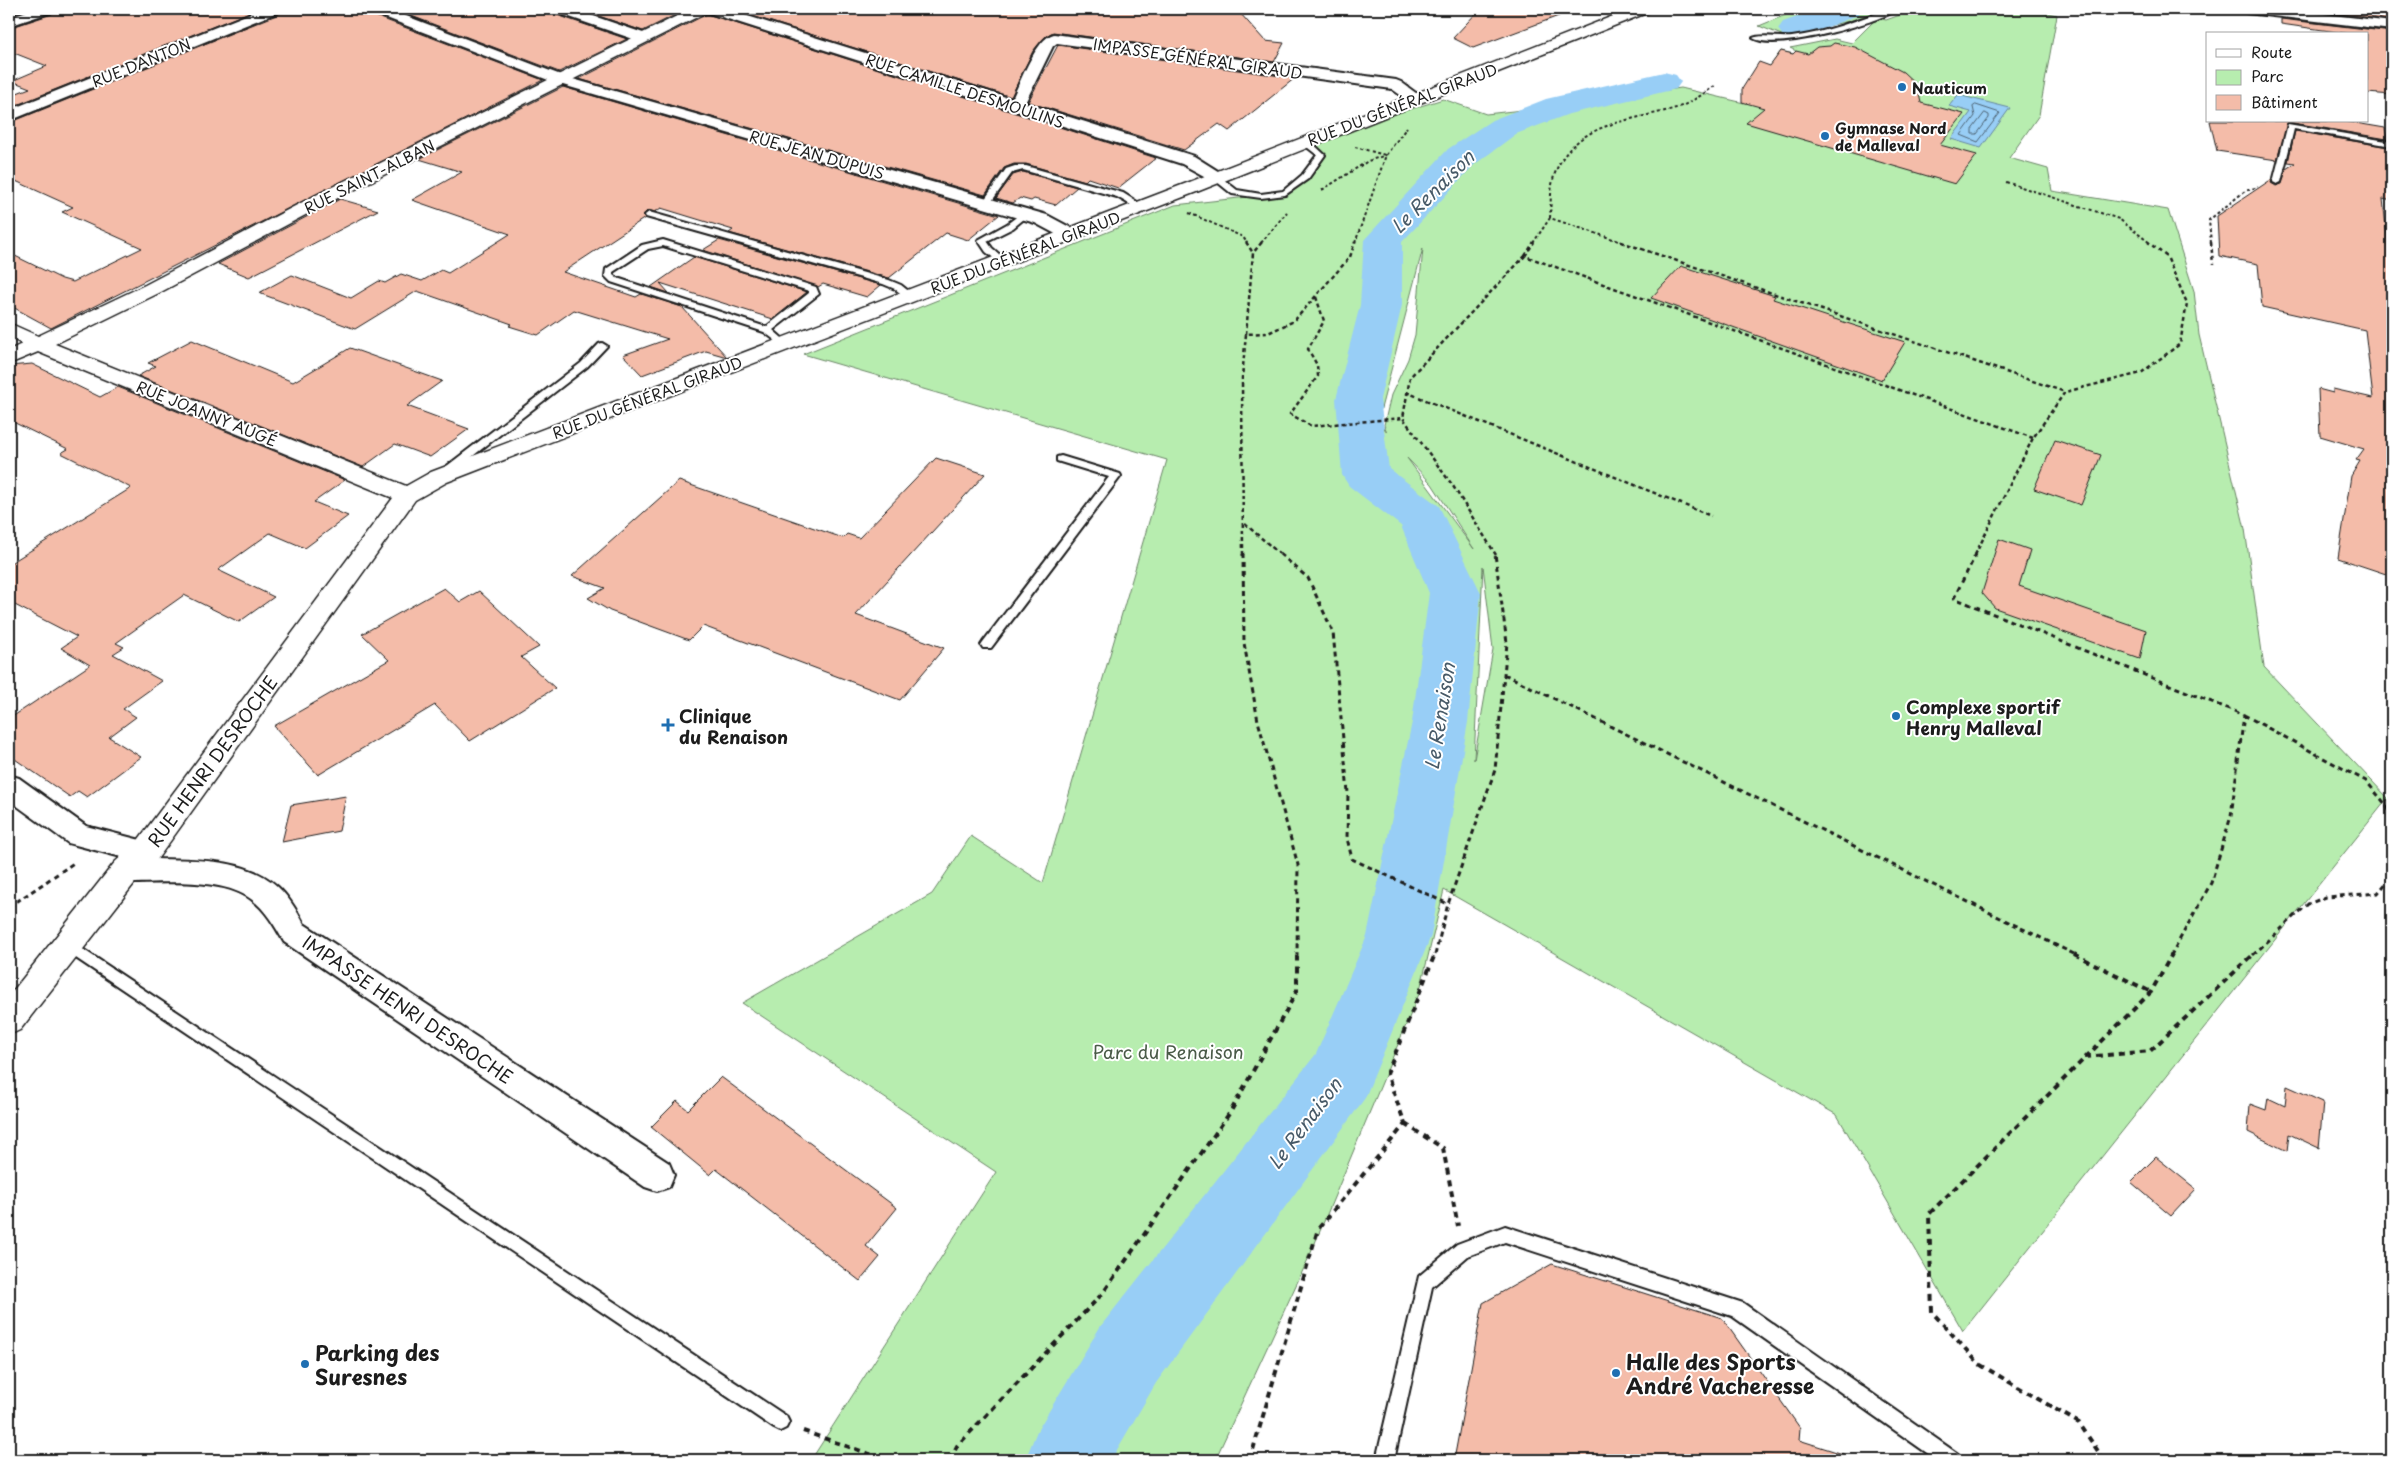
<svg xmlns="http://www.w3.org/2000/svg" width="2401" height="1469" font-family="'Playpen Sans',sans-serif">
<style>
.green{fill:#b7edaf;stroke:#6a8466;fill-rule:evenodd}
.water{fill:#98cef6;stroke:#66879f}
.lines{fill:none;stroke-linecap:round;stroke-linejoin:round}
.shore{stroke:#4e6373;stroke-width:1}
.river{fill:#98cef6;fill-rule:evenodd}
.building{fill:#f4bca9;stroke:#1c1c1c}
.lane-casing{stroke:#1c1c1c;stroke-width:4}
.street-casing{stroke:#1c1c1c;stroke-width:4}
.secondary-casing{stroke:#1c1c1c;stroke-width:3}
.path-far3{stroke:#1c1c1c;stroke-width:2;stroke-dasharray:3 2.5;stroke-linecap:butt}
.path-far2{stroke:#1c1c1c;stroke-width:2.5;stroke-dasharray:4 3;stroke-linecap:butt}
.path-far1{stroke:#1c1c1c;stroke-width:3;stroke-dasharray:5 4;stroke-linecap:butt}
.path{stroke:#1c1c1c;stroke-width:4;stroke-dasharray:6 5;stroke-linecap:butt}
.lane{fill:#fff;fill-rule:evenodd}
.street{fill:#fff;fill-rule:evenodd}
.secondary{fill:#fff;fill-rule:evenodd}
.poi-dot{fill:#1f6fb2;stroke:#fff;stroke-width:2}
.labels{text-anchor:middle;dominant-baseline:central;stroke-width:4;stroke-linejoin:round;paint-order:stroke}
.far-street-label{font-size:15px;fill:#1c1c1c;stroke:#fff}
.far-poi-label{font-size:15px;font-weight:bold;fill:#1c1c1c;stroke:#fff;text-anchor:start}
.poi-label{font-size:18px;font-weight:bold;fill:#1c1c1c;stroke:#fff;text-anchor:start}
.street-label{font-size:18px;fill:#1c1c1c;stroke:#fff}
.park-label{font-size:18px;fill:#4a5b48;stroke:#fff}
.water-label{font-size:19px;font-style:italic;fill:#475a68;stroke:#fff}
.near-poi-label{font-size:21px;font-weight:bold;fill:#1c1c1c;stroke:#fff;text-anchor:start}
</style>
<rect width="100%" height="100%" fill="#fff"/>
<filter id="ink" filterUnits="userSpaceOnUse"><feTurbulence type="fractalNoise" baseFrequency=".02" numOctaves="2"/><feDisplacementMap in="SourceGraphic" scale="10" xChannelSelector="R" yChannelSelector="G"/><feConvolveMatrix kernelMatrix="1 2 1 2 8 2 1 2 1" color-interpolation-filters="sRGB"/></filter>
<g filter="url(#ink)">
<path class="green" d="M 1800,9 L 1886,9 L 1849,21 L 1784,36 L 1759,26 Z
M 1917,9 L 2030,9 L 2057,15 L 2039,115 L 2009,158 L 2048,169 L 2052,191 L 2168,210 L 2194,291 L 2199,335 L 2245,529 L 2264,667 L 2388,798 L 1963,1331 L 1837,1115 L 1444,890 L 1419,994 L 1310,1255 L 1215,1460 L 811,1460 L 996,1172 L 742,1003 L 932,894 L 971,836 L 1043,883 L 1167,460 L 803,354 L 1175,205 L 1285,193 L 1323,156 L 1306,142 L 1443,99 L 1486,114 L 1558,106 L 1681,88 L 1744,103 L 1781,51 L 1793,54 L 1796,51 L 1790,48 L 1835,39 L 1852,43 L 1877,18 L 1886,20 ZM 1423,248 L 1415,335 L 1408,359 L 1391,395 L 1384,425 L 1387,432 L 1378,420 ZM 1407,458 L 1432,484 L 1474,549 ZM 1483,566 L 1493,649 L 1474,760 Z"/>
<path class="water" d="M 1958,95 L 2010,108 L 1981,148 L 1951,139 L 1971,112 L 1949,106 Z"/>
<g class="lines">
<path class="shore" d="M 1976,105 L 2000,113 L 1978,142 L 1961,135 L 1975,116 L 1973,107 Z
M 1985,113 L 1989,115 L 1989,118 L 1977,134 L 1972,134 L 1972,130 Z"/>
<path class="river" d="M 1820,9 L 1862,9 L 1858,15 L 1805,36 L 1794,38 L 1783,36 L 1778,29 L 1783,22 Z
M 1664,72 L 1676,75 L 1681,82 L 1676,89 L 1569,114 L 1516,134 L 1474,165 L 1402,242 L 1402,305 L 1380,399 L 1389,469 L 1439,506 L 1481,593 L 1468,722 L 1431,936 L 1365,1098 L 1156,1383 L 1111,1460 L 1025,1460 L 1037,1431 L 1100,1327 L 1316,1054 L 1367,936 L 1412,722 L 1429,593 L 1401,526 L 1349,486 L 1342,475 L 1336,399 L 1360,305 L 1364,240 L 1448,149 L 1492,120 L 1546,99 Z"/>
</g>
<path class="building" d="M 55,9 L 257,9 L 9,108 L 9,96 L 30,88 L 12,81 L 47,66 L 9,51 L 9,28 L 52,14 Z
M 282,9 L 367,9 L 370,14 L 543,80 L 51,328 L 9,305 L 9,253 L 62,279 L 73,282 L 142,248 L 62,212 L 73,207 L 9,178 L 9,123 L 279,14 Z
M 393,9 L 551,9 L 554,14 L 627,39 L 559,72 Z
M 578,9 L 687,9 L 643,31 Z
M 730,9 L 1213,9 L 1240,13 L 1265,41 L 1284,43 L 1274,62 L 1053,32 L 1046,36 L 1033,51 L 1011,97 Z
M 1480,9 L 1571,9 L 1572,11 L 1473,48 L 1453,38 Z
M 2295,9 L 2384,9 L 2390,20 Z
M 707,14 L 1156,158 L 1118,188 L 1088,178 L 1085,181 L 1026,164 L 1014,164 L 1004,168 L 985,195 L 579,79 Z
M 2281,19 L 2392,32 L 2392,95 L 2367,93 L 2367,34 L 2351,34 L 2281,24 Z
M 1834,43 L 1855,47 L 1903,72 L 1917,85 L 1921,103 L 1964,114 L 1940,145 L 1977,155 L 1955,184 L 1746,123 L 1764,108 L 1742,102 L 1742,89 L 1759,62 L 1770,66 L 1781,51 L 1793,54 L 1796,51 L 1808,54 L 1817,47 L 1830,46 Z
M 1058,45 L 1295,78 L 1229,131 L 1219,124 L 1184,150 L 1028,102 Z
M 563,87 L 999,215 L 968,240 L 946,233 L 889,278 L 729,233 L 733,230 L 661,208 L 655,212 L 648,210 L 643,215 L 645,218 L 563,272 L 636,297 L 641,294 L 682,307 L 727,357 L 706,351 L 642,375 L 623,355 L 668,339 L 574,310 L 538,335 L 509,326 L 512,324 L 417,291 L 355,329 L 259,293 L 292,275 L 351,298 L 379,281 L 385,283 L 401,274 L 422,281 L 441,270 L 448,273 L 510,234 L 412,200 L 462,172 L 419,159 Z
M 2210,121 L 2344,121 L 2385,128 L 2387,139 L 2288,122 L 2277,160 L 2217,151 Z
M 2295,131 L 2388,147 L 2392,178 L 2392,201 L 2383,199 L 2389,255 L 2392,255 L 2392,576 L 2338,558 L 2351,476 L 2360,461 L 2356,460 L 2364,449 L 2320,436 L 2318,389 L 2333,393 L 2333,389 L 2373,398 L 2365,330 L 2262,307 L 2258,264 L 2219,256 L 2217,216 L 2272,179 L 2271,183 L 2276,186 L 2282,184 L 2286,169 L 2295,163 L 2288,162 Z
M 1023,172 L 1077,187 L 1056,205 L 1034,199 L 1031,201 L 1020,198 L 1013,203 L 996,198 L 1013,175 Z
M 340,199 L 378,210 L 249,277 L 218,264 Z
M 719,240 L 881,285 L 867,297 L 823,284 L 818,287 L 703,250 Z
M 694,257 L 807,292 L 773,319 L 660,283 L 669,293 L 651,287 Z
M 1681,266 L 1775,296 L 1773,299 L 1905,342 L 1882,380 L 1651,298 Z
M 192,340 L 293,382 L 350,348 L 442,381 L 407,406 L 469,429 L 430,457 L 395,444 L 363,467 L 138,376 L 156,366 L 148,363 Z
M 32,364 L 100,397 L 118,387 L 345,480 L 314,502 L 348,516 L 305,548 L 270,533 L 218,570 L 274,597 L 239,622 L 184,595 L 116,643 L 124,647 L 113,654 L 162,681 L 123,709 L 136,717 L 109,737 L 141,757 L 87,797 L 78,791 L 70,797 L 9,755 L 9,719 L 90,665 L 61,648 L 77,637 L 9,602 L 9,564 L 131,488 L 61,453 L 68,449 L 9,420 L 9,366 Z
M 2055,440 L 2101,455 L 2081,505 L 2034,489 Z
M 936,458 L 985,474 L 856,615 L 944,648 L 900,700 L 703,626 L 689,640 L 610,611 L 588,598 L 605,588 L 572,576 L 679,481 L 843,538 L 847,534 L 859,538 Z
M 1999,539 L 2030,550 L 2019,586 L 2146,630 L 2140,659 L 1995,608 L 1982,593 Z
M 444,588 L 460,602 L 479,591 L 539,647 L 521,657 L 555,688 L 470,741 L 435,705 L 318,775 L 274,726 L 389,660 L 362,634 Z
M 346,796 L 339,831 L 282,842 L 291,805 Z
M 721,1077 L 897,1208 L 866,1246 L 880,1257 L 860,1281 L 716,1169 L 710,1175 L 651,1127 L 677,1101 L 688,1110 Z
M 2287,1086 L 2323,1102 L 2319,1148 L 2289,1134 L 2287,1151 L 2248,1132 L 2250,1104 L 2266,1110 L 2268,1098 L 2285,1106 Z
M 2156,1157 L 2196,1189 L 2171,1216 L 2131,1182 Z
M 1552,1264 L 1722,1318 L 1800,1428 L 1799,1440 L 1846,1455 L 1845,1460 L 1454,1460 L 1483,1303 Z"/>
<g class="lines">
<defs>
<path id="lane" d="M 1889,9 L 1898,9 C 1878,23 1775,52 1753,38 C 1759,34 1782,38 1792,37 C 1825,33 1857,20 1889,9 Z
M 2288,124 L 2392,142 L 2392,146 L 2294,129 L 2281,182 L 2277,184 L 2273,182 Z
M 1303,140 L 1309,140 L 1325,155 L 1308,179 L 1285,195 L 1261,198 L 1232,194 L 1211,177 L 1218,175 L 1237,190 L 1261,194 L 1283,191 L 1302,175 L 1317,155 L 1303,144 Z
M 1015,166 L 1026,166 L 1123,193 L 1145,207 L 1138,209 L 1117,197 L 1023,170 L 1012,173 L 989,205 L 983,205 L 982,203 L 1006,169 Z
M 649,212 L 889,280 L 901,285 L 916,297 L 908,299 L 895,289 L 883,284 L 646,217 L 645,215 Z
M 1023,212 L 1030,214 L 1013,228 L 987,241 L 992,248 L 1007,261 L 1000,263 L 986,252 L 978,240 L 1007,224 Z
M 663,240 L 816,287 L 819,294 L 773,330 L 789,344 L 784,347 L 764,332 L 611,282 L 605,276 L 606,269 L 642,245 ZM 663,246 L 809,291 L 809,293 L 766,327 L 617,278 L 613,275 L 613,272 L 648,249 Z
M 602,343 L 607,346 L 587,367 L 451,473 L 443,473 L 443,469 L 581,363 L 599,344 Z
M 1061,456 L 1120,474 L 1121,476 L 991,648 L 983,648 L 981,645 L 983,642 L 1109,477 L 1057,461 L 1057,457 Z
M 69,940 L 786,1416 L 789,1422 L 786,1428 L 780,1431 L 774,1428 L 64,950 L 62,946 L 64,942 Z
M 1505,1226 L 1743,1303 L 1958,1454 L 1961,1460 L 1937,1460 L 1732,1316 L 1505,1242 L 1468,1256 L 1432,1287 L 1394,1460 L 1376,1460 L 1419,1276 L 1457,1244 Z"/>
<path id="street" d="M 33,9 L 53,9 L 51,12 L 9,26 L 9,17 Z
M 261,9 L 280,9 L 278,12 L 9,121 L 9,110 Z
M 369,9 L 388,9 L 566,77 L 1047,215 L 1077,231 L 1080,235 L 1077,239 L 1065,239 L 1035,223 L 556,83 L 371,12 Z
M 553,9 L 573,9 L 649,35 L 651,38 L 649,41 L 639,41 L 555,12 Z
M 704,9 L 725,9 L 1012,99 C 1020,83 1036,38 1054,34 L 1396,80 L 1401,82 L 1424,99 L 1416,104 L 1410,102 L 1392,89 L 1057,43 L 1053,46 L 1025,103 L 1194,156 L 1221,173 L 1224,177 L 1221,181 L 1215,182 L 1182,164 L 706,12 Z
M 2240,9 L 2281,9 L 2392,22 L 2392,30 L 2247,13 Z
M 9,775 L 19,778 L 86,826 L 156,844 L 160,852 L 156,859 C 195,860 247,858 278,887 C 289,897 297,911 304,924 L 669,1163 L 674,1175 L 669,1187 L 657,1191 L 645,1187 L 284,942 C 275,926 266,910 251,899 C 222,877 161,883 126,883 L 116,879 L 112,871 L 116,863 L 129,859 L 68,843 L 9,800 Z"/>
<path id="secondary" d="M 691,9 L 709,9 L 707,12 L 328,203 L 159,293 L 55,344 L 406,486 L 431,472 L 1187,183 L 1631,9 L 1651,9 L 1649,12 L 1199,191 L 447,482 L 415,500 L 156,861 L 137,880 L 20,1030 L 9,1035 L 9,996 L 115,862 L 136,843 L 393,498 L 38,352 L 9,364 L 9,350 L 22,344 L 9,337 L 9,323 L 38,336 L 145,285 L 316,195 Z"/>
</defs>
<use href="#lane" class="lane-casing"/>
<use href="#street" class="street-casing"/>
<use href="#secondary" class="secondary-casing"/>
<path class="path-far3" d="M 1355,147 L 1385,155
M 2006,182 L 2119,219 L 2150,243
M 1322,190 L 1368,161 L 1386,155
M 1189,213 L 1243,237 L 1247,243
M 1550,218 C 1551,204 1550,189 1554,176 C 1573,121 1630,122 1676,108 C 1691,103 1703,94 1716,85
M 1261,243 L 1287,212
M 1355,243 L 1386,155 L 1407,127
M 1533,243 L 1550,218 L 1625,243
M 2211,243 L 2209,220 L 2245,191 L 2258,187"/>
<path class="path-far2" d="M 1246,242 L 1253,253
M 1621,242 L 2065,392
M 2211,242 L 2213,264
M 1525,256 L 1534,242
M 1316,297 L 1324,321 L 1308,349 L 1317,365 L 1318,376 L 1290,414 L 1311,426 L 1403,418
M 1246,334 L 1253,253 L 1262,242
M 1406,392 L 1711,516
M 1245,524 L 1281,555
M 1243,555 L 1242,378 L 1246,334 L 1268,333 L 1294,321 L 1350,257 L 1355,242
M 1496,555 L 1453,486 L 1403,418 L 1410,377 L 1525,256 L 2033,438
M 1975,555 L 2033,438 L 2065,392 L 2141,373 L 2180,344 L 2187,303 L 2167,257 L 2148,242"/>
<path class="path-far1" d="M 1243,554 L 1244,643 L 1258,721 L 1298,865 L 1297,955
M 1280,554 L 1308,578 L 1333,632 L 1348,793 L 1347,838 L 1352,859 L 1448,904
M 1976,554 L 1954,598 L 2244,715 L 2231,816 L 2211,883 L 2171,955
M 1504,674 L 2076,955
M 2244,715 L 2366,781 L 2387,806 L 2392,834
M 9,907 L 75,862
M 1435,955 L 1448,904 L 1495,770 L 1507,643 L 1495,554
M 2253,955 L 2308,904 L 2326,897 L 2378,893 L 2392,876 L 2392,867"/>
<path class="path" d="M 2074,954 L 2151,992
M 2085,1057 L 2150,1051 L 2254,954
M 1405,1124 L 1443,1148 L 1458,1226
M 803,1431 L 887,1460
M 950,1460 L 957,1446 L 1103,1293 L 1231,1111 L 1297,991 L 1297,954
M 1250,1460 L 1318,1229 L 1405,1124 L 1387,1074 L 1435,954
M 2104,1460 L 2079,1423 L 1979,1364 L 1932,1312 L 1929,1214 L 2151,992 L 2172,954"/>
<use href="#lane" class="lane"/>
<use href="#street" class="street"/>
<use href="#secondary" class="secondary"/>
</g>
</g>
<g class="poi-dot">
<circle cx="1902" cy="87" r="5"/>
<circle cx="1825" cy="136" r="5"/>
<circle cx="1896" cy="716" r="5"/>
<path d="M665.5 717.5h5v5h5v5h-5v5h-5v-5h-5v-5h5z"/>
<circle cx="305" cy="1364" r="5"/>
<circle cx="1616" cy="1373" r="5"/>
</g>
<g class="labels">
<g class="far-street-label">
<text transform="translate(1198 58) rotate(8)">IMPASSE GÉNÉRAL GIRAUD</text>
<text transform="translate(141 62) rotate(-22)">RUE DANTON</text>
<text transform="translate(965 90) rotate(18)">RUE CAMILLE DESMOULINS</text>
<text transform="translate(1402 104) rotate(-21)">RUE DU GÉNÉRAL GIRAUD</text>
<text transform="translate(817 154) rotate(16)">RUE JEAN DUPUIS</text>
<text transform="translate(369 176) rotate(-27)">RUE SAINT-ALBAN</text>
<text transform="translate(1025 252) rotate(-21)">RUE DU GÉNÉRAL GIRAUD</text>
<text transform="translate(647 397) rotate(-21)">RUE DU GÉNÉRAL GIRAUD</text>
<text transform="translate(207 413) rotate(22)">RUE JOANNY AUGÉ</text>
</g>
<g class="far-poi-label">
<text x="1912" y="87">Nauticum</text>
<text x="1835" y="127">Gymnase Nord<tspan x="1835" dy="17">de Malleval</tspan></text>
</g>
<g class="poi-label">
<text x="1906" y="706">Complexe sportif<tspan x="1906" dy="21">Henry Malleval</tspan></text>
<text x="679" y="715">Clinique<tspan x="679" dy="21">du Renaison</tspan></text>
</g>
<g class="street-label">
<text transform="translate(212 761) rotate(-54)">RUE HENRI DESROCHE</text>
<text transform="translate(408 1009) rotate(34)">IMPASSE HENRI DESROCHE</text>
</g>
<g class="park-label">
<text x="1168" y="1051">Parc du Renaison</text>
</g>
<g class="water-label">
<text transform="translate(1432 191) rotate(-45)">Le Renaison</text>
<text transform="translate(1439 716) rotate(-81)">Le Renaison</text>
<text transform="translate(1304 1123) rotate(-53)">Le Renaison</text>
</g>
<g class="near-poi-label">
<text x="315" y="1352">Parking des<tspan x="315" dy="24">Suresnes</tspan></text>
<text x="1626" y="1361">Halle des Sports<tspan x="1626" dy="24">André Vacheresse</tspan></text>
</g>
</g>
<rect width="2401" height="1469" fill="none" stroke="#fff" stroke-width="30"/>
<rect x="15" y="15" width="2371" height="1439" fill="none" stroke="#1c1c1c" stroke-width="2" filter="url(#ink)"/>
<rect x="2206" y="32" width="162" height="90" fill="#ffffff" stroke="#a4a4a4"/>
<rect x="2216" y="49" width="25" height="8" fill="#ffffff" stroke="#a4a4a4"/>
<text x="2251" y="58" font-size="15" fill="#1c1c1c">Route</text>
<rect x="2216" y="70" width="25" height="15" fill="#b7edaf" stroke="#a4a4a4"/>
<text x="2251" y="82" font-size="15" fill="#1c1c1c">Parc</text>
<rect x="2216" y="95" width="25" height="15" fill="#f4bca9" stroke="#a4a4a4"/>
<text x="2251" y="108" font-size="15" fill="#1c1c1c">Bâtiment</text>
</svg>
